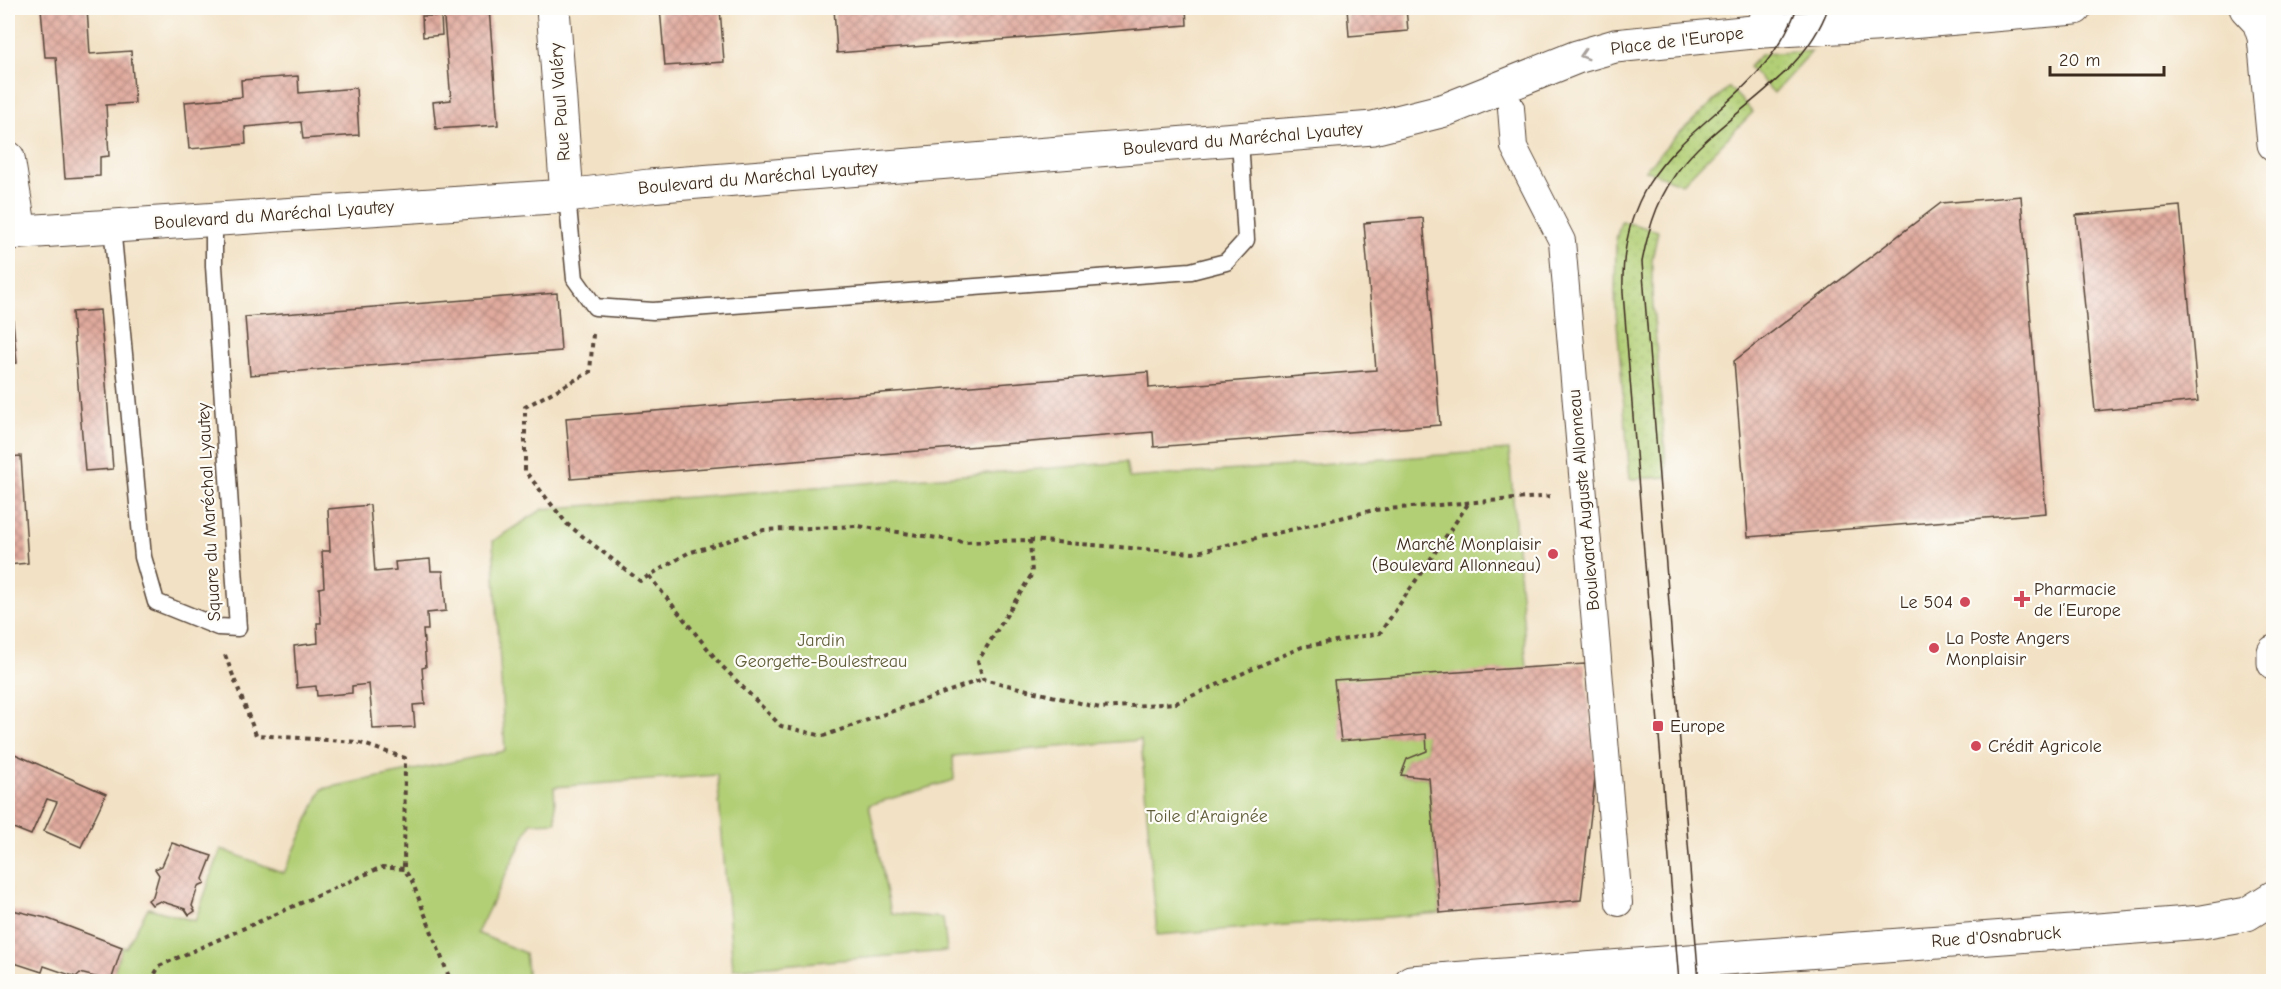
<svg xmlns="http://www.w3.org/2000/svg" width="2281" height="989" font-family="'Comic Neue',sans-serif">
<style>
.grass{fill:url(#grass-dots);stroke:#767c4a;stroke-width:1.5}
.green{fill:#b2cf76;stroke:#767c4a;stroke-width:1.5}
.building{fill:url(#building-cross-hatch)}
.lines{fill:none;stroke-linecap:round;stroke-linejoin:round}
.service-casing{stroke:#564537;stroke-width:19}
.pedestrian-casing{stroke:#564537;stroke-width:28}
.minor-casing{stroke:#564537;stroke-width:35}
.path{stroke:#564537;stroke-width:4;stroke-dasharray:4.5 4.5;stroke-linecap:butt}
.service{stroke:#fff;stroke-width:16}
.pedestrian{stroke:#fff;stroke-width:26}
.minor{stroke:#fff;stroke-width:33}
.tram{stroke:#3b2a1e;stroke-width:1.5}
.oneway{stroke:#a79f9a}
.poi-dot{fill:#d1495b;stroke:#fdfcf7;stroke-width:2}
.labels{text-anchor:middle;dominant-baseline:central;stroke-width:4.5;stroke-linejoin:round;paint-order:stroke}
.street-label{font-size:18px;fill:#3b2a1e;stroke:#fdfcf7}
.poi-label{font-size:18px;fill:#3b2a1e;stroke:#fdfcf7;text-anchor:start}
.park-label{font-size:18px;fill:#5f5c38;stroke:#fdfcf7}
</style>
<defs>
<pattern id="grass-dots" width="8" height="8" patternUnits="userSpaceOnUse" patternTransform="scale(1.5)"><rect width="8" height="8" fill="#b2cf76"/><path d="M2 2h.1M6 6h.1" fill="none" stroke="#9ab266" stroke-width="1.8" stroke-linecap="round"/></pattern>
<pattern id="building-cross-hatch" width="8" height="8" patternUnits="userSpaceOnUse" patternTransform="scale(1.5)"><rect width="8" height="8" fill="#e1ab9f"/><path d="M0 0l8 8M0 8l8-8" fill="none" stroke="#b88b81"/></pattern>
</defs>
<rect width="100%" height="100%" fill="#fdfcf7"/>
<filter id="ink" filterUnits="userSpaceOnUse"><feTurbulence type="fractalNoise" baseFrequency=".0167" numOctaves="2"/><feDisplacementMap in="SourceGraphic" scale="12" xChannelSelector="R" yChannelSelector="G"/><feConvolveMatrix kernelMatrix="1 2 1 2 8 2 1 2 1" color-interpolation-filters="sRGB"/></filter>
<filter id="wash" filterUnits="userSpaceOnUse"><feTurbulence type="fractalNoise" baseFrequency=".008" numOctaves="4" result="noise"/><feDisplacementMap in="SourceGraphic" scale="24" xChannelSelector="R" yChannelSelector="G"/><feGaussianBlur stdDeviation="1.35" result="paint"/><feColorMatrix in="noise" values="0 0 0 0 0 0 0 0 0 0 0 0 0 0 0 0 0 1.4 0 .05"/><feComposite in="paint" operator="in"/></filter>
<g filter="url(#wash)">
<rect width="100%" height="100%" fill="#f2e1c4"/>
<path class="grass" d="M 1812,51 L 1774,93 L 1749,67 L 1761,54 Z
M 1729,87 L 1753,112 L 1682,184 L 1645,170 L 1674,138 Z
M 1621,221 L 1658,231 L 1652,260 L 1652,293 L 1667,477 L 1630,479 L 1615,299 L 1616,240 Z"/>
<path class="green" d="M 1509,450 L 1527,668 L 1426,734 L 1427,751 L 1407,760 L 1401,775 L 1429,778 L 1440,913 L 1157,935 L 1141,740 L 953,756 L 954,780 L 869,805 L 891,913 L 943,918 L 947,951 L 733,969 L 717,775 L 554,787 L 556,822 L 531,823 L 477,933 L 525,953 L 528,981 L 111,982 L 122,947 L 126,948 L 148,908 L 195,921 L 221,849 L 284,873 L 322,789 L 505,751 L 493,541 L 543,509 L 1126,462 L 1129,478 Z"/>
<g id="blocks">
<path class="building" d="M 41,8 L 87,8 L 90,54 L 131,51 L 135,103 L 106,105 L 109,156 L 100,157 L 100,176 L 65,178 L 56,57 L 45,57 Z
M 443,8 L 489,8 L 498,125 L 436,129 L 433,102 L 451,100 Z
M 660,8 L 720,8 L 724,62 L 665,66 Z
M 834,8 L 1186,8 L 1187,25 L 837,53 Z
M 1347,8 L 1406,8 L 1408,31 L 1349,36 Z
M 422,16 L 441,16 L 442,35 L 423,37 Z
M 298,76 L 299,93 L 356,88 L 359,135 L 303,139 L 301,122 L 245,127 L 246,144 L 189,149 L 185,102 L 242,97 L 241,80 Z
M 2021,196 L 2046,513 L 1748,537 L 1734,361 L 1941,203 Z
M 2180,206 L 2198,401 L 2095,411 L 2076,215 Z
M 1423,218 L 1440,425 L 1154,447 L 1153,432 L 571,479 L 566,418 L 1148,372 L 1149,388 L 1376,370 L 1364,223 Z
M 557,293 L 561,351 L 250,375 L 245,317 Z
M 100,310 L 113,469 L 85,471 L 72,312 Z
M 13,321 L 17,363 L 8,364 L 8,322 Z
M 21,456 L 28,563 L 8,565 L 8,457 Z
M 370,505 L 375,572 L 396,570 L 395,562 L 430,559 L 431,571 L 443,571 L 446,611 L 427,613 L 428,630 L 423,630 L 426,667 L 422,668 L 425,704 L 413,705 L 415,727 L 373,729 L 369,684 L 352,686 L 352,693 L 317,696 L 316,686 L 297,688 L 294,646 L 318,643 L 317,623 L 321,623 L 319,588 L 324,587 L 322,551 L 330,551 L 328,509 Z
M 1585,664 L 1596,770 L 1581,900 L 1440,913 L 1429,778 L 1401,775 L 1407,759 L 1427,751 L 1426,734 L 1341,741 L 1334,680 Z
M 8,751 L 106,794 L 81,847 L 44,831 L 57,802 L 47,799 L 31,835 L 8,826 Z
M 172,843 L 212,856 L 203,879 L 205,883 L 198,886 L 192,906 L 195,911 L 189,915 L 185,909 L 160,901 L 152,905 L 148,900 L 153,896 L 159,875 L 155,869 L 162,866 Z
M 8,909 L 46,918 L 122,947 L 111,981 L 80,973 L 76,977 L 44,966 L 42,972 L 8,961 Z"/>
</g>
</g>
<g filter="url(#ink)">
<use href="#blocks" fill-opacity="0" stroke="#564537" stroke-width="1.5"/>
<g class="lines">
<defs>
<path id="service" d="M 567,196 L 575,279 L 595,307 L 653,311 L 1191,271 L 1226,262 L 1246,240 L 1240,139
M 112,226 L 143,557 L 156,602 L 218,627 L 238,628 L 214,266 L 214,219"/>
<path id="pedestrian" d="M 1511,108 L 1514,147 L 1562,241 L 1619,903"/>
<path id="minor" d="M 553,8 L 567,196
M 1873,8 L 1874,25 L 2075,8
M 2246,8 L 2259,22 L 2264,37 L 2274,144
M 1763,31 L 1874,25
M 8,158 L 20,232
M 8,233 L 567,196 L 649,186 L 1373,128 L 1445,110 L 1577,57 L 1615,46 L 1763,31 L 1769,8
M 2274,652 L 2274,663
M 1411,982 L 2202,922 L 2247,914 L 2274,897"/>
</defs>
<use href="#service" class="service-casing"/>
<use href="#pedestrian" class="pedestrian-casing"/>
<use href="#minor" class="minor-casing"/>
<path class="path" d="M 593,334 L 590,372 L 525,407 L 525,471 L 567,524 L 640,581 L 688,553 L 764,530 L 858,526 L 964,542 L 1030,540 L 1193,553 L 1374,510 L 1553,496
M 1030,540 L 1032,574 L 978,661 L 983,679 L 1100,708 L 1176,703 L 1302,647 L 1380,633 L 1468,504
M 649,576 L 720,664 L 781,726 L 823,736 L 983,679
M 225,655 L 256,735 L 357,742 L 405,758 L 404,869
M 151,982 L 159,966 L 382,867 L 404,869 L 412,881 L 451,982"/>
<use href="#service" class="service"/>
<use href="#pedestrian" class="pedestrian"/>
<use href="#minor" class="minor"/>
<path class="tram" d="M 1679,982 L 1623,293 C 1618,129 1751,130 1797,8
M 1699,982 L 1642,262 C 1649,225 1660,191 1685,162 C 1730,109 1804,77 1828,8"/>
</g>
<defs><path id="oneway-chevron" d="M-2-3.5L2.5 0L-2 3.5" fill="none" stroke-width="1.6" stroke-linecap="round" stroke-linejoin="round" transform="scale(1.5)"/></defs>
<use class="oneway" href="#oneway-chevron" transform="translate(1584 55) rotate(163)"/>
</g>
<g class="poi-dot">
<circle cx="1553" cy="554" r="6"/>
<path d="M2019 590h6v6h6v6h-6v6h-6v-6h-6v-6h6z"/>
<circle cx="1965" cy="602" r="6"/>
<circle cx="1934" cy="648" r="6"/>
<rect x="1652" y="720" width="12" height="12" rx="3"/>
<circle cx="1976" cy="746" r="6"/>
</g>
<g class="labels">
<g class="street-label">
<text transform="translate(1677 41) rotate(-7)">Place de l'Europe</text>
<text transform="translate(560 102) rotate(-94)">Rue Paul Valéry</text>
<text transform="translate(1243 139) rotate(-5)">Boulevard du Maréchal Lyautey</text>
<text transform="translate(758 178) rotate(-5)">Boulevard du Maréchal Lyautey</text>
<text transform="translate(274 215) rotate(-4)">Boulevard du Maréchal Lyautey</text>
<text transform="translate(1584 500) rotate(-95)">Boulevard Auguste Allonneau</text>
<text transform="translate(209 512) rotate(-93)">Square du Maréchal Lyautey</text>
<text transform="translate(1996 937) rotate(-4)">Rue d'Osnabruck</text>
</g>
<g class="poi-label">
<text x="1541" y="544" text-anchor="end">Marché Monplaisir<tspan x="1541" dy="21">(Boulevard Allonneau)</tspan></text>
<text x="2034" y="589">Pharmacie<tspan x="2034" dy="21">de l’Europe</tspan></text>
<text x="1953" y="602" text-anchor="end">Le 504</text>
<text x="1946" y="638">La Poste Angers<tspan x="1946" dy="21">Monplaisir</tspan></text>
<text x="1670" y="726">Europe</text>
<text x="1988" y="746">Crédit Agricole</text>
</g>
<g class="park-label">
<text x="821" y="640">Jardin<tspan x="821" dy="21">Georgette-Boulestreau</tspan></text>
<text x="1207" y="816">Toile d'Araignée</text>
</g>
</g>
<rect width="2281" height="989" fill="none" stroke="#fdfcf7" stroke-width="30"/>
<path d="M2050 66v9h114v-9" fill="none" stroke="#3b2a1e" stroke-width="3"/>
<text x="2059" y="66" font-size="18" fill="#3b2a1e" stroke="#fdfcf7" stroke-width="4.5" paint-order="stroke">20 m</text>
</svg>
